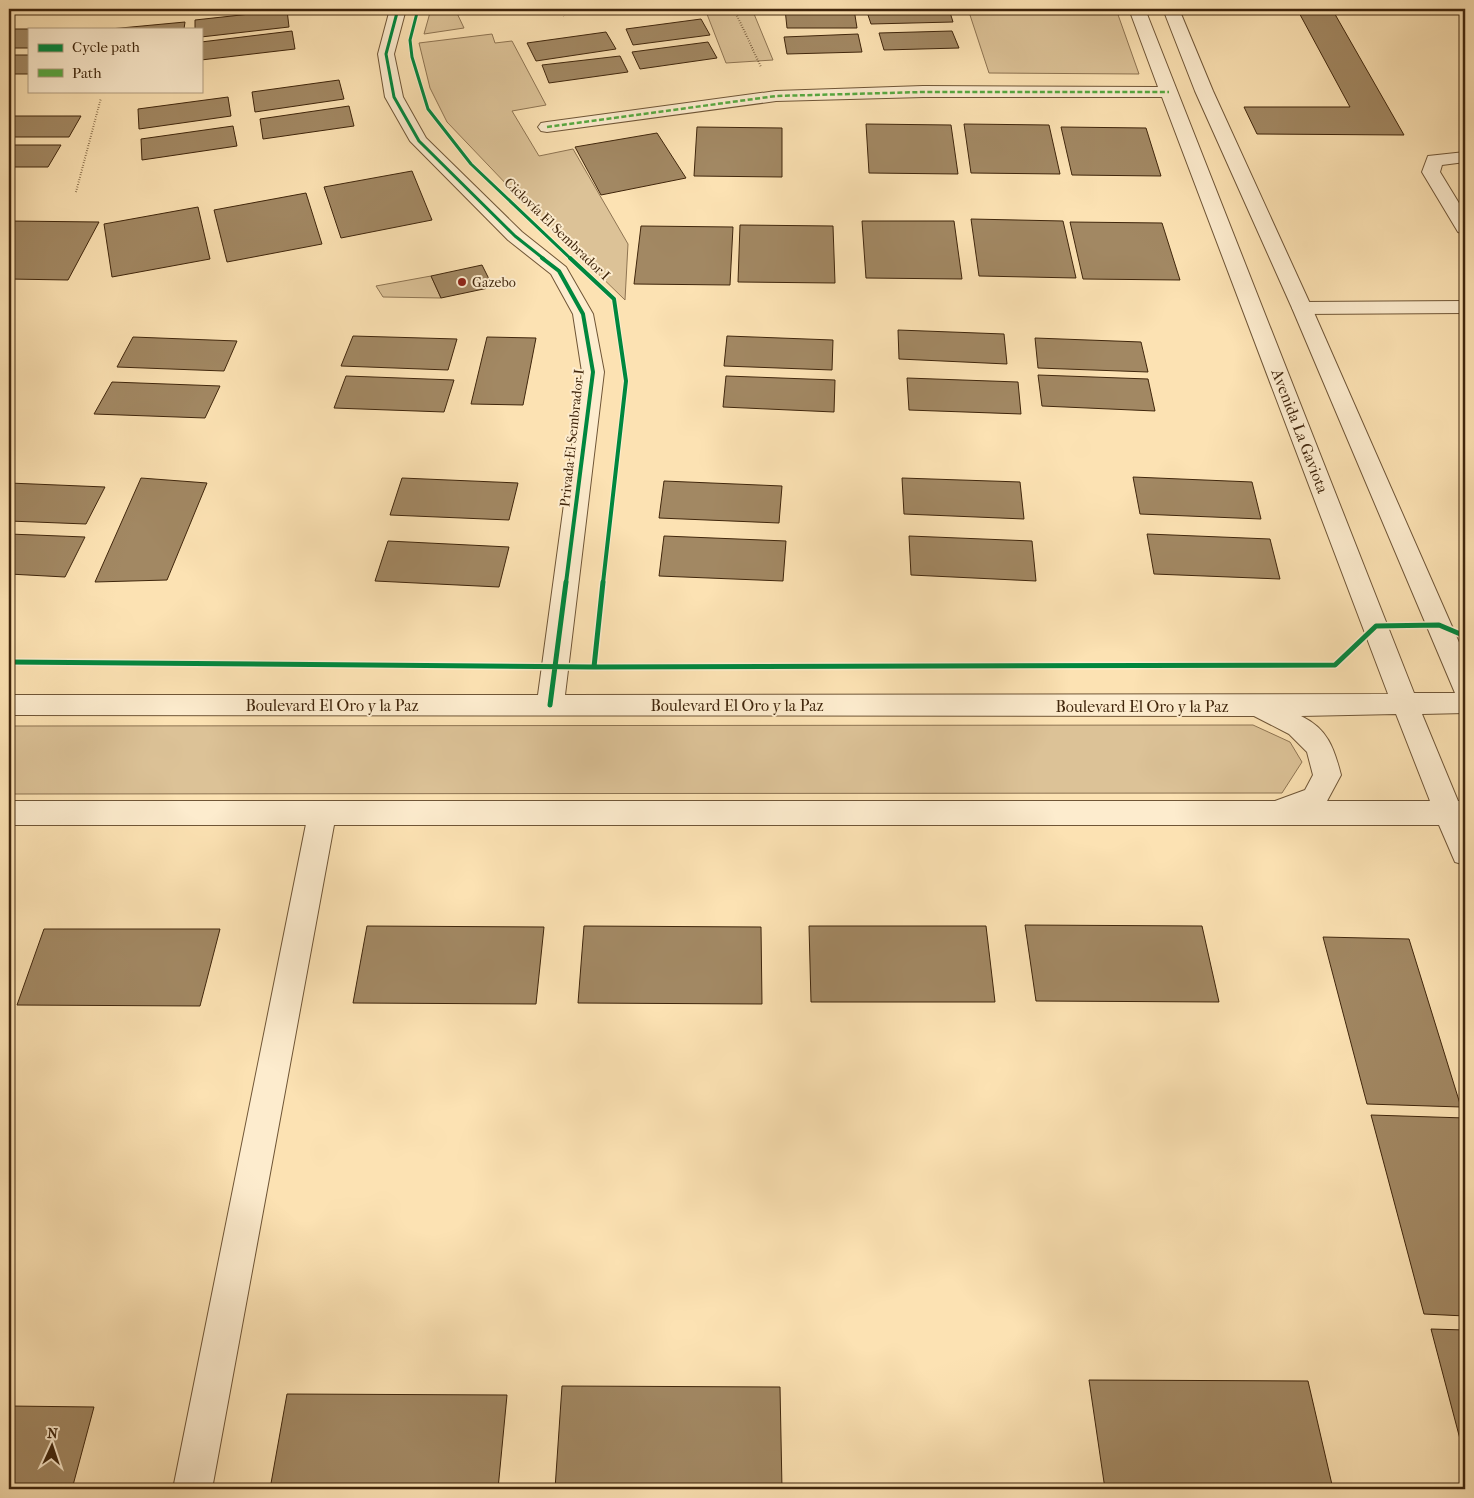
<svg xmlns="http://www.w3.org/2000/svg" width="1474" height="1498" font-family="'IM FELL French Canon',serif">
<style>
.green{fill:#dcc297;stroke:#8e7452}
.building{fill:#a28863;stroke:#40260c}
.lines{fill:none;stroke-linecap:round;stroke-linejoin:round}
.service-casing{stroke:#6f5536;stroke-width:2}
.minor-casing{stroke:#6f5536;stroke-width:2}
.path{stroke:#40260c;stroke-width:2;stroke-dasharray:0.5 2;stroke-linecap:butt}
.service{fill:#fdecce;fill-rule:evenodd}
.minor{fill:#fdecce;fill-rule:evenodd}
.quiet{stroke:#56aa41;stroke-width:2.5;stroke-dasharray:5 2.5;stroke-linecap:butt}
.cycleway-far2-casing{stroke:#fdecce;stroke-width:5}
.cycleway-far1-casing{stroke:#fdecce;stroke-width:6}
.cycleway-casing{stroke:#fdecce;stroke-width:8}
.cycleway-far2{stroke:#00873e;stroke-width:3}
.cycleway-far1{stroke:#00873e;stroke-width:4}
.cycleway{stroke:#00873e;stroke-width:5}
.poi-dot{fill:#8f2418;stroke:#fdecce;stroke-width:2}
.labels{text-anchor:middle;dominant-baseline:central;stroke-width:4;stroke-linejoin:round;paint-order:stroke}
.far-street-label{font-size:14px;fill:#40260c;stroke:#fdecce}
.far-poi-label{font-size:14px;fill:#40260c;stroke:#fdecce;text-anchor:start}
.street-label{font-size:16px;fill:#40260c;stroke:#fdecce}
</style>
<rect width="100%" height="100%" fill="#fce2b3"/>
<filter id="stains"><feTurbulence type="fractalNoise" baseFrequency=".004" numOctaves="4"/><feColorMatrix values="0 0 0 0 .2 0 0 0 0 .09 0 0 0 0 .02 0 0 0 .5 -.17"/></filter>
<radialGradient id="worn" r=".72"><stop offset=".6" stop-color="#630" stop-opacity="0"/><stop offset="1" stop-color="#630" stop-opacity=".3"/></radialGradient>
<path class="green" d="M 431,9 L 455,9 L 464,28 L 424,34 Z
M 705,9 L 752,9 L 773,60 L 726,63 Z
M 968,9 L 1116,9 L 1139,74 L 989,73 Z
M 492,34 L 495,43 L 512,41 L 546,105 L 512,111 L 539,156 L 573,149 L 628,244 L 625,300 L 510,188 L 447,122 L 430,88 L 419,43 Z
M 431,276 L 441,298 L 383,297 L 376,286 Z
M 1253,725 L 1290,742 L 1302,762 L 1282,793 L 9,794 L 9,726 Z"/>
<path class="building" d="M 458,9 L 491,9 L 460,13 Z
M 785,9 L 854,9 L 857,28 L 787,28 Z
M 866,9 L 949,9 L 953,22 L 871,24 Z
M 1297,9 L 1332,9 L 1404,135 L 1257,134 L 1244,107 L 1350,107 Z
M 287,10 L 289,27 L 201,37 L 201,29 L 195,29 L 195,20 Z
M 701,19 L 710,35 L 633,45 L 626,29 Z
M 185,22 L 184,29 L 110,29 Z
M 9,29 L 29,29 L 29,48 L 9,48 Z
M 292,31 L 295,49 L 201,60 L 201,42 Z
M 952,31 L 959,48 L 884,50 L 879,33 Z
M 606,32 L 616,49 L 536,61 L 527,43 Z
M 858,34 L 862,52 L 787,54 L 784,37 Z
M 708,42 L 717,58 L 640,69 L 632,52 Z
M 9,55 L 29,55 L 29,74 L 9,74 Z
M 620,56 L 628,72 L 549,83 L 542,65 Z
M 339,80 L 344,99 L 255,112 L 252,92 Z
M 228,97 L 231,116 L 139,129 L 138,109 Z
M 349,106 L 354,126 L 263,139 L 260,119 Z
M 9,116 L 81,116 L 69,137 L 9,137 Z
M 866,124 L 951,125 L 958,174 L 869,173 Z
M 964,124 L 1049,125 L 1060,174 L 971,173 Z
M 233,126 L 237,146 L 142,160 L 141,139 Z
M 697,127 L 782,128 L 782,177 L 694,176 Z
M 1061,127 L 1146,128 L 1161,176 L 1072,175 Z
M 657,133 L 686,178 L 601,195 L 575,147 Z
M 9,145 L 61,145 L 48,167 L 9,167 Z
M 412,171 L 432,220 L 341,238 L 324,187 Z
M 306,193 L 322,244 L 227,262 L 214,210 Z
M 198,207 L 210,259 L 112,277 L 104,224 Z
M 971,219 L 1063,221 L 1076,278 L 979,276 Z
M 9,221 L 99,222 L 68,280 L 9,279 Z
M 862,221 L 954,221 L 962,279 L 866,278 Z
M 1070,222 L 1162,223 L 1180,280 L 1083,279 Z
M 740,225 L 833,226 L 835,283 L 738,282 Z
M 641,226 L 733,227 L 730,285 L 634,284 Z
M 482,265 L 493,287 L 441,298 L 431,276 Z
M 898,330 L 1004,334 L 1007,364 L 899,359 Z
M 353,336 L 457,339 L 448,370 L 341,366 Z
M 727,336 L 833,340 L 832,370 L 724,366 Z
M 133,337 L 237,341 L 224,371 L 117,367 Z
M 487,337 L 536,338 L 523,405 L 471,404 Z
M 1035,338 L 1141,342 L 1148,372 L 1038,368 Z
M 1038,375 L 1148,379 L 1155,411 L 1042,406 Z
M 346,376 L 454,380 L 444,412 L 334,408 Z
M 726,376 L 835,380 L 834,412 L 723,407 Z
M 907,378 L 1018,382 L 1021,414 L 909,410 Z
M 112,382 L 220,386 L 205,418 L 94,414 Z
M 1133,477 L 1252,482 L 1261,519 L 1140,514 Z
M 141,478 L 207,483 L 167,580 L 95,582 Z
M 402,478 L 518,483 L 509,520 L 390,515 Z
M 902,478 L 1020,482 L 1024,519 L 904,514 Z
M 664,481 L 782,486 L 779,523 L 659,518 Z
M 9,483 L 105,487 L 86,524 L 9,521 Z
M 9,534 L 85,537 L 65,577 L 9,574 Z
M 1147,534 L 1270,539 L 1280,579 L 1154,574 Z
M 664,536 L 786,541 L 783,581 L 659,576 Z
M 909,536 L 1032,541 L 1036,581 L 911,575 Z
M 388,541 L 509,547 L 499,587 L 375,581 Z
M 1025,925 L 1202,926 L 1219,1002 L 1036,1001 Z
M 367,926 L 544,927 L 536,1004 L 353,1003 Z
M 584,926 L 761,927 L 762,1004 L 578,1003 Z
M 809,926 L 986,926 L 995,1002 L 811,1002 Z
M 44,929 L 220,929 L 200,1006 L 17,1005 Z
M 1323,937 L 1409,939 L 1461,1107 L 1367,1104 Z
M 1371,1115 L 1465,1118 L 1465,1316 L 1424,1314 Z
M 1431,1329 L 1465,1330 L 1465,1458 Z
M 1089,1380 L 1308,1381 L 1333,1489 L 1105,1489 Z
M 562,1386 L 780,1387 L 782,1489 L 555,1489 Z
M 287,1394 L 507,1395 L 498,1489 L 270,1489 Z
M 9,1406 L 94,1407 L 72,1489 L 9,1489 Z"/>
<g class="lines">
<defs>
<path id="service" d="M 1465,152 L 1465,162 L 1442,165 L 1440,172 L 1465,213 L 1465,234 L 1458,232 L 1422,172 L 1428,156 Z
M 1465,301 L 1465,313 L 1302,314 L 1295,312 L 1292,308 L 1295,304 L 1302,302 Z
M 322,802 L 332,806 L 336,814 L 212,1489 L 173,1489 L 308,814 L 312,806 Z"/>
<path id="minor" d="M 390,9 L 406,9 L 394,54 L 403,97 L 426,138 L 522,232 L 566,267 L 593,314 L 604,372 L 565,695 L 1388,694 L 1162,97 L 923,97 L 776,101 L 547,132 L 541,131 L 538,127 L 541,123 L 547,122 L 776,91 L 923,86 L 1158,87 L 1129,9 L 1145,9 L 1414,693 L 1455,693 L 1292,308 L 1195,91 L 1163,9 L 1179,9 L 1213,91 L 1312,308 L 1465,656 L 1465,713 L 1422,714 L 1458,801 L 1465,801 L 1465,865 L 1455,862 L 1439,825 L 9,825 L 9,801 L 1275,801 L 1305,790 L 1313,775 L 1307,752 L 1289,734 L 1254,716 L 9,715 L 9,695 L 538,695 L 582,372 L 573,314 L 551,274 L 508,240 L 410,141 L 385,97 L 378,54 ZM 1396,714 L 1430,801 L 1327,801 L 1341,775 C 1334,748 1328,729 1301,716 Z"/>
</defs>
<use href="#service" class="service-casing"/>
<use href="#minor" class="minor-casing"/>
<path class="path" d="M 561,9 L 564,16
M 734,9 L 761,67
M 76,192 L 101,98"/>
<use href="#service" class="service"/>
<use href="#minor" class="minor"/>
<path class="quiet" d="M 547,127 L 776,96 L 923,92 L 1169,92"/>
<defs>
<path id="cycleway-far2" d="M 398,9 L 386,54 L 394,97 L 419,141 L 515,236 L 544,259
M 418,9 L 410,40 L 412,57 L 428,109 L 471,164 L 571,259"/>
<path id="cycleway-far1" d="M 542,258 L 559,271 L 583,314 L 593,372 L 566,583
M 570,258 L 614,299 L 626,381 L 603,583"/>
<path id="cycleway" d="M 9,662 L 594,667 L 1335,665 L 1376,626 L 1439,625 L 1465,636
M 594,667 L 603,582
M 550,705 L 566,582"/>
</defs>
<use href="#cycleway-far2" class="cycleway-far2-casing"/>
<use href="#cycleway-far1" class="cycleway-far1-casing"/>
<use href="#cycleway" class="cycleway-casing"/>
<use href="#cycleway-far2" class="cycleway-far2"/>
<use href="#cycleway-far1" class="cycleway-far1"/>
<use href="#cycleway" class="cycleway"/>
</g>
<circle class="poi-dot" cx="462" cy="282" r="5"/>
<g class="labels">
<g class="far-street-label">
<text transform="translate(557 229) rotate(44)">Ciclovía El Sembrador I</text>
<text transform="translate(572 438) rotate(-84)">Privada El Sembrador I</text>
</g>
<g class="far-poi-label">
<text x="472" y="282">Gazebo</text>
</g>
<g class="street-label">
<text transform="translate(1300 431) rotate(69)">Avenida La Gaviota</text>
<text x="332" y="705">Boulevard El Oro y la Paz</text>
<text x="737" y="705">Boulevard El Oro y la Paz</text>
<text x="1142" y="706">Boulevard El Oro y la Paz</text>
</g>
</g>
<rect width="1474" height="1498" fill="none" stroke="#fce2b3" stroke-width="30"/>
<rect x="10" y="10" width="1454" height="1478" fill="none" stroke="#40260c" stroke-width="2.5"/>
<rect x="15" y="15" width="1444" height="1468" fill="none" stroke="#40260c"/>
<rect x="28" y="28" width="175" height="65" fill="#fdecce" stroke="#b19d80"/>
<rect x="38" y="44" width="25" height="8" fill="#00873e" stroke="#b19d80"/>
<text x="72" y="52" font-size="15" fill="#40260c">Cycle path</text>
<rect x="38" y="69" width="25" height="8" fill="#56aa41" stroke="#b19d80"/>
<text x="72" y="78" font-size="15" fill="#40260c">Path</text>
<g transform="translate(52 1446) rotate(3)" stroke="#fdecce" stroke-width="4" paint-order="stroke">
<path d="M0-4L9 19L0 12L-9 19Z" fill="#40260c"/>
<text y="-8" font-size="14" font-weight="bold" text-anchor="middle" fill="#40260c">N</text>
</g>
<rect width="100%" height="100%" filter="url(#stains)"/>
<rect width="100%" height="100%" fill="url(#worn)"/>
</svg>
